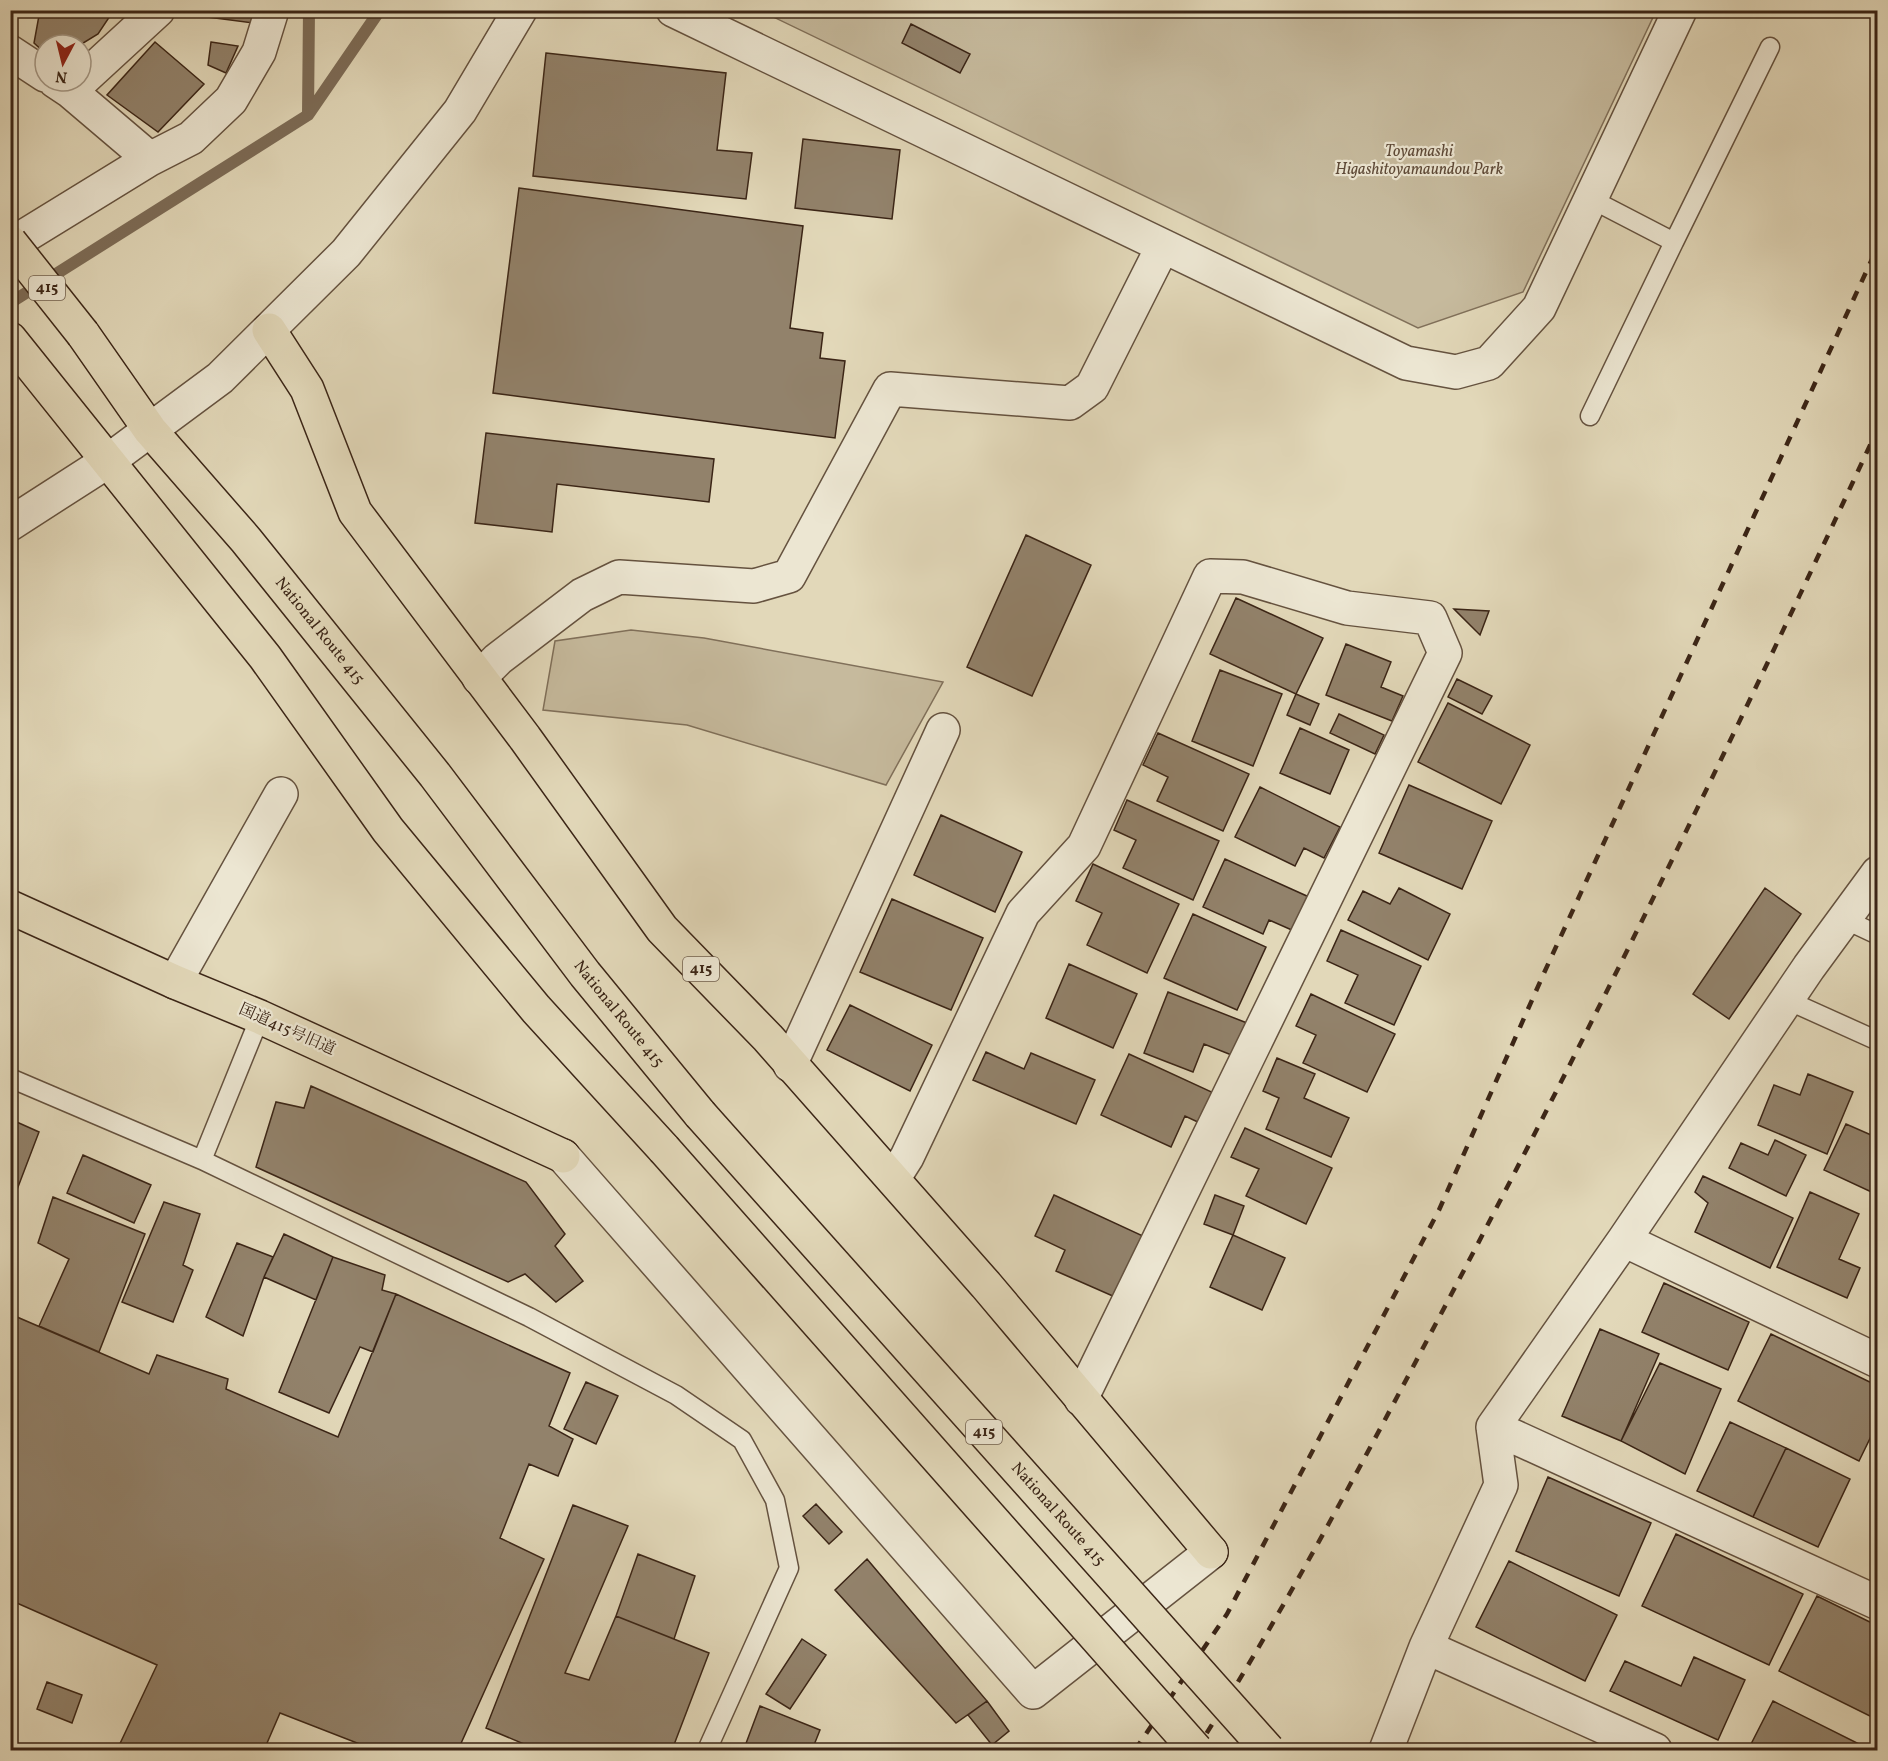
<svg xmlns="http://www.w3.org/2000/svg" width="1888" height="1761" font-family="Vollkorn,'Noto Serif JP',serif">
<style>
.green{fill:#c6ba9d;stroke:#80705a;stroke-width:1.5}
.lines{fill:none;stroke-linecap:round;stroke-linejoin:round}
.stream{stroke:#7d6c57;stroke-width:12}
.building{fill:#92826b;stroke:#3b2516;stroke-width:1.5}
.service-casing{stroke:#65523f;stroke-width:21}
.minor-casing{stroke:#65523f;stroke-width:36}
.tertiary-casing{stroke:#65523f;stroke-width:36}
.trunk-casing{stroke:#3b2516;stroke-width:36}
.service{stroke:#ece6d2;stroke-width:18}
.minor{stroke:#ece6d2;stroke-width:33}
.tertiary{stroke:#ece6d2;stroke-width:33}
.trunk{stroke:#e2d8b9;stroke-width:33}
.rail{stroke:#3b2516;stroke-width:4.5;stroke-dasharray:10 10;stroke-linecap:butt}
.trunk-bridge-casing{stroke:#3b2516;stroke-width:36;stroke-linecap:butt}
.trunk-bridge{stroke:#e2d8b9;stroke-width:33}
.labels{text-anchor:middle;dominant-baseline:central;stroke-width:4.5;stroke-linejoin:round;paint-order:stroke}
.shield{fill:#ece6d2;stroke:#705f4e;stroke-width:1.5}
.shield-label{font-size:15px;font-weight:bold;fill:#3b2516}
.park-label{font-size:16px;font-style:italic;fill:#5e4a38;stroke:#ece6d2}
.street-label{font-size:16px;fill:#3b2516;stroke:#ece6d2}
</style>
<rect width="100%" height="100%" fill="#e2d8b9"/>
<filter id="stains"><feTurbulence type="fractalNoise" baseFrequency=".00333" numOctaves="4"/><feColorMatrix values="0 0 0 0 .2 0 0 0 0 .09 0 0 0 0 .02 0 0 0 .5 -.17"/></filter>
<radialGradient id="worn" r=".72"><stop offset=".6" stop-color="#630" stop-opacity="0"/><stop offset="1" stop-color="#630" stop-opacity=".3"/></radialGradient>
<path class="green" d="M 761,11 L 1656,11 L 1523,292 L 1418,328 Z
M 631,630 L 704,638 L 943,682 L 886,785 L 687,725 L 543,710 L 555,641 Z"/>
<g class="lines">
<path class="stream" d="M 308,114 L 309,10
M 10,303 L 308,115 L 380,10"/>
</g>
<path class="building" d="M 10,10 L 20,10 L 10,24 Z
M 40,10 L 114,10 L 98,34 L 80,45 L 45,45 L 45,53 L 34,43 Z
M 177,10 L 255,10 L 253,23 L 177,13 Z
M 911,24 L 970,54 L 960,73 L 902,43 Z
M 155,42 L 204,84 L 158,132 L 107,95 Z
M 211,42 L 238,46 L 226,73 L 208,65 Z
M 546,53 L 726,73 L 717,150 L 752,153 L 746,199 L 533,176 Z
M 803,139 L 900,150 L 892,219 L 795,208 Z
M 519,188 L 803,226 L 790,328 L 823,333 L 820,358 L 845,361 L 835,438 L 493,393 Z
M 486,433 L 714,459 L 709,502 L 557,484 L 552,532 L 475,523 Z
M 1026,535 L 1091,565 L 1032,696 L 967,667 Z
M 1236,598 L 1323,638 L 1296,694 L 1210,654 Z
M 1454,609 L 1489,611 L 1480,635 Z
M 1346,644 L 1391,662 L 1381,687 L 1403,696 L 1392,721 L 1326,695 Z
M 1220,670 L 1282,694 L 1253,766 L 1192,741 Z
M 1457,679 L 1492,696 L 1482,714 L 1448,697 Z
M 1296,694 L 1319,704 L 1310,725 L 1287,715 Z
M 1448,703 L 1530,745 L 1501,804 L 1418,762 Z
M 1339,714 L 1384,735 L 1375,754 L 1330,733 Z
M 1300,728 L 1349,750 L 1330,794 L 1280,773 Z
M 1158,733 L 1249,774 L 1223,831 L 1157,801 L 1168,777 L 1143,765 Z
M 1409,785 L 1492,821 L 1462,889 L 1379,853 Z
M 1260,787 L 1340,827 L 1324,858 L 1304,848 L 1295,866 L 1235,837 Z
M 1127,800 L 1219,841 L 1193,900 L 1123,868 L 1136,840 L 1114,830 Z
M 941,815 L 1022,852 L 995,912 L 914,875 Z
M 1225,859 L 1309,897 L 1294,931 L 1269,920 L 1263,934 L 1203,907 Z
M 1093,864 L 1179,904 L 1147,973 L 1087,945 L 1102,913 L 1076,901 Z
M 1399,888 L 1450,914 L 1428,960 L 1348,920 L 1363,891 L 1390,904 Z
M 1765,888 L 1801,914 L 1729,1019 L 1693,994 Z
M 892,899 L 983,938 L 951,1010 L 860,972 Z
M 1193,914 L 1266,947 L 1237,1010 L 1164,978 Z
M 1341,930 L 1421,966 L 1394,1025 L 1345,1003 L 1358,975 L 1327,961 Z
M 1069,964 L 1137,994 L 1113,1048 L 1046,1018 Z
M 1168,992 L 1247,1023 L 1234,1056 L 1204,1044 L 1193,1072 L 1144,1053 Z
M 1311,994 L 1395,1034 L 1367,1092 L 1303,1063 L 1316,1035 L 1296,1026 Z
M 850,1005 L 932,1045 L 910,1091 L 827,1050 Z
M 986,1052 L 1024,1069 L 1031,1053 L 1095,1080 L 1076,1124 L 973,1080 Z
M 1129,1054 L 1216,1094 L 1202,1124 L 1185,1116 L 1171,1147 L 1101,1115 Z
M 1277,1058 L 1315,1074 L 1304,1098 L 1349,1118 L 1331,1157 L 1266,1129 L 1279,1098 L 1263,1091 Z
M 1808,1074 L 1853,1092 L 1827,1154 L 1758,1125 L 1774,1085 L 1800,1095 Z
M 311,1086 L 526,1182 L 565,1234 L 555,1246 L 583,1281 L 556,1302 L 525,1274 L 508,1282 L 256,1167 L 276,1102 L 304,1108 Z
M 10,1119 L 39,1132 L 10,1208 Z
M 1846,1124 L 1878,1138 L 1878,1195 L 1824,1170 Z
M 1245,1128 L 1332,1168 L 1306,1224 L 1246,1196 L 1259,1169 L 1231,1157 Z
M 1775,1140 L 1806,1155 L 1786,1196 L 1729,1168 L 1741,1143 L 1768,1155 Z
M 83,1155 L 151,1185 L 134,1223 L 67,1193 Z
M 1703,1176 L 1793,1218 L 1770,1268 L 1695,1232 L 1708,1203 L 1695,1192 Z
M 1810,1192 L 1859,1214 L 1839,1259 L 1860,1268 L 1847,1298 L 1777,1267 Z
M 1054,1195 L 1143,1236 L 1115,1297 L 1056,1271 L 1065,1250 L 1035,1236 Z
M 1215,1195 L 1244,1206 L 1233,1235 L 1204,1224 Z
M 53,1197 L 145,1234 L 99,1352 L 39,1326 L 69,1259 L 38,1243 Z
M 164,1202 L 200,1214 L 183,1265 L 193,1270 L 173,1322 L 122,1302 Z
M 284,1234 L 333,1257 L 316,1300 L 264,1277 Z
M 1233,1235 L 1285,1258 L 1262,1310 L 1210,1287 Z
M 237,1243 L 273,1257 L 264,1277 L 243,1336 L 206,1317 Z
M 333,1257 L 385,1275 L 382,1290 L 396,1294 L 373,1352 L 360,1347 L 329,1413 L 279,1392 Z
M 1664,1283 L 1749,1322 L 1728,1370 L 1642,1332 Z
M 396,1294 L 570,1373 L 549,1426 L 573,1439 L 558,1476 L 529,1464 L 500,1538 L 544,1559 L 458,1750 L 375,1750 L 280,1713 L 264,1750 L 117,1750 L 157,1665 L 10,1600 L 10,1314 L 149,1374 L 157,1355 L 228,1379 L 226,1389 L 338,1437 Z
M 1600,1329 L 1659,1354 L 1621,1441 L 1562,1416 Z
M 1771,1334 L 1878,1386 L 1878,1422 L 1859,1461 L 1738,1401 Z
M 1660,1363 L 1721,1389 L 1685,1474 L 1621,1441 Z
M 586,1382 L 618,1396 L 596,1444 L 564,1429 Z
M 1730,1422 L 1786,1448 L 1753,1517 L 1697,1491 Z
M 1786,1448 L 1850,1479 L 1818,1547 L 1753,1517 Z
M 1548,1477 L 1651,1523 L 1619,1596 L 1516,1551 Z
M 816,1504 L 842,1532 L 829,1544 L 803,1516 Z
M 573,1505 L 628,1526 L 565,1673 L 589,1680 L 616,1616 L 709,1653 L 672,1750 L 538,1750 L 486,1728 Z
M 1676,1534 L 1803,1594 L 1769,1665 L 1642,1606 Z
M 638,1554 L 695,1576 L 674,1639 L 616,1616 Z
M 867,1559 L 987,1701 L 956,1723 L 835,1590 Z
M 1509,1561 L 1617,1615 L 1585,1681 L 1476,1627 Z
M 1817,1596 L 1878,1626 L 1878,1720 L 1779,1671 Z
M 802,1639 L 826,1655 L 790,1709 L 766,1694 Z
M 1694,1657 L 1745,1680 L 1718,1740 L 1610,1691 L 1625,1661 L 1681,1686 Z
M 47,1682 L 82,1695 L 72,1723 L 37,1709 Z
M 987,1701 L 1009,1731 L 992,1745 L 968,1715 Z
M 1773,1701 L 1871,1750 L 1748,1750 Z
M 760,1706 L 820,1730 L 812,1750 L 757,1750 L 745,1746 Z"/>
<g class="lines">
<defs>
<path id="service" d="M 1674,242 L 1770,47
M 1590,416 L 1674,242 L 1591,199
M 1844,919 L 1878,935
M 1787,1000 L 1878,1041
M 260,1017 L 202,1160 L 529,1317 L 676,1395 L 742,1440 L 775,1500 L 789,1568 L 707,1750
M 10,1078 L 202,1160"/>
<path id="minor" d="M 673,10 L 1406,363 L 1456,372 L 1489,363 L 1539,308 L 1680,10
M 10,52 L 45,75
M 55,81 L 70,91 L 150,159 L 191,138 L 231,100 L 259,52 L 272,10
M 70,91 L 158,10
M 10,245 L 150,159
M 10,524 L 108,461 L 220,378 L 346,253 L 460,111 L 520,10
M 479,678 L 498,659 L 582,595 L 619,577 L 754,586 L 789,576 L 890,389 L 1070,403 L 1092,387 L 1163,246
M 175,982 L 281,794
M 790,1065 L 943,730
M 893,1179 L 907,1157 L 1023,913 L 1084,846 L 1210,576 L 1243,577 L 1347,608 L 1430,618 L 1445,653 L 1081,1399
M 1624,1240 L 1878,1361
M 1493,1427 L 1878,1603
M 1426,1647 L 1655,1750
M 1386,1750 L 1426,1647 L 1501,1485 L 1493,1427 L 1624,1240 L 1809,967 L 1878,873"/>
<path id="tertiary" d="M 563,1156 L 1033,1692 L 1211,1552"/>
<g id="trunk">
<path d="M 269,330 L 307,389 L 355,512 L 525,738 L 662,929 L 768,1038 L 986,1285 L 1211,1552"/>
<path id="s1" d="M 83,334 L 150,430 L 246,540 L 435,775 L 585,974 L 700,1114"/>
<path d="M 10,339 L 265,657 L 388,830 L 536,1009 L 664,1149"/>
<path d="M 10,907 L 175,982 L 260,1017 L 563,1156"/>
</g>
</defs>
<use href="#service" class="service-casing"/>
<use href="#minor" class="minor-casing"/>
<use href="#tertiary" class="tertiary-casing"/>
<use href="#trunk" class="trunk-casing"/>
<use href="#service" class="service"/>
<use href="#minor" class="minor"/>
<use href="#tertiary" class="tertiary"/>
<use href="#trunk" class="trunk"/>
<path class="rail" d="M 1135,1750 L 1227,1614 L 1439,1210 L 1544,973 L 1878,246
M 1196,1750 C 1293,1597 1377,1435 1462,1274 C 1608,995 1746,713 1878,428"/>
<defs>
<g id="trunk-bridge">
<path d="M 10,242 L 83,334"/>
<path id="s2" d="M 700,1114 L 1268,1750"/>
<path d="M 664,1149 L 1196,1750"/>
</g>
</defs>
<use href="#trunk-bridge" class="trunk-bridge-casing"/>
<use href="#trunk-bridge" class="trunk-bridge"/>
</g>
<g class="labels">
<g class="shield">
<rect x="29" y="276" width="36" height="24" rx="4.5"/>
<rect x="683" y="957" width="36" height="24" rx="4.5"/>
<rect x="966" y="1420" width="36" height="24" rx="4.5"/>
</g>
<g class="shield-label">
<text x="47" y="288">415</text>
<text x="701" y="969">415</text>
<text x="984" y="1432">415</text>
</g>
<g class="park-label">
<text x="1419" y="152">Toyamashi<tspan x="1419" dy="18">Higashitoyamaundou Park</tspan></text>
</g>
<g class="street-label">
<text stroke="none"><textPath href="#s1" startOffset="380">National Route 415</textPath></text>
<text stroke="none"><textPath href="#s1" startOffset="866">National Route 415</textPath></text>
<text transform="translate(287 1030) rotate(24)">国道415号旧道</text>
<text stroke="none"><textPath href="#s2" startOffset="537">National Route 415</textPath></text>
</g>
</g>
<rect width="1888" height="1761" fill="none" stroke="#e2d8b9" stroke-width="36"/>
<rect x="12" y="12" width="1864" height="1737" fill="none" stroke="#3b2516" stroke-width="3"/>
<rect x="18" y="18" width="1852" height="1725" fill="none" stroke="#3b2516" stroke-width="1.5"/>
<g transform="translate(63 63) rotate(187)"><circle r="28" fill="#ece6d2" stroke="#a59987" stroke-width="1.5"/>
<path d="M0-4.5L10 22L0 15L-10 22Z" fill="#8f2418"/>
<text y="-9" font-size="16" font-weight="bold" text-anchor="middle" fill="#3b2516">N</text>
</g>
<rect width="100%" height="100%" filter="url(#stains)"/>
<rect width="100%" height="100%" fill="url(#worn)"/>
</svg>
